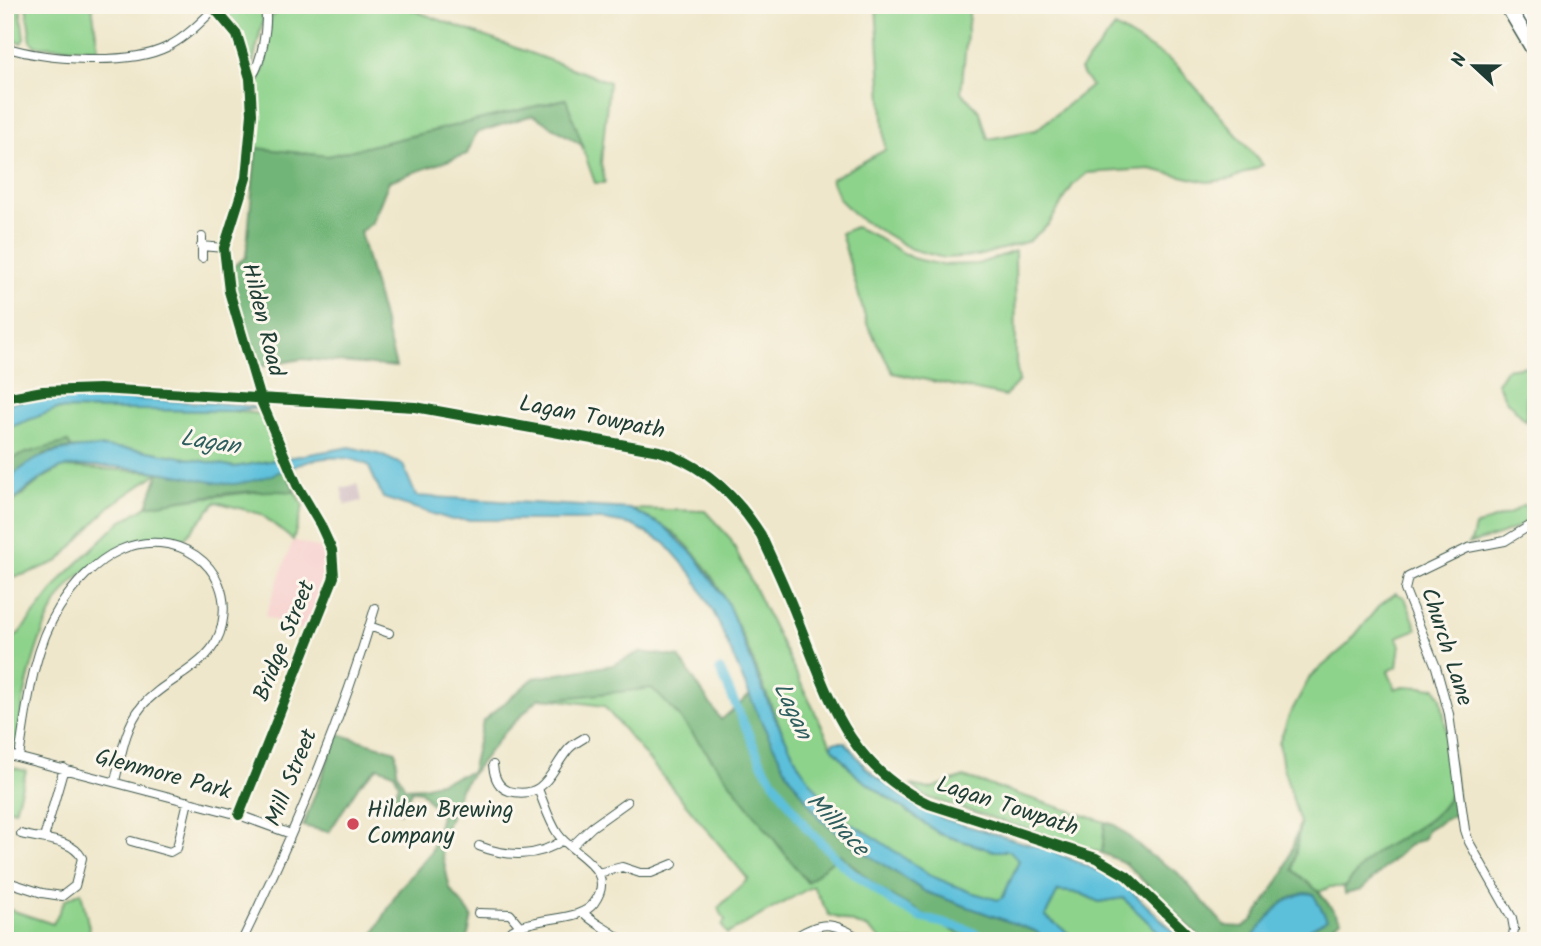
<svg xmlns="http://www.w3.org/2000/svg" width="1541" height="946" font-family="Kalam,sans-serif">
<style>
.built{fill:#f7d0ce}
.industrial{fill:#d2bec4}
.green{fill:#8ed38c;stroke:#568860;stroke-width:2}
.forest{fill:#72b578;stroke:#487956;stroke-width:2}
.water{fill:#5dc0db;stroke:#3e7e88;stroke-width:2}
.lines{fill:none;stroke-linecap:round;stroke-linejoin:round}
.canal{stroke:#5dc0db;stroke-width:9}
.minor-casing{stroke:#3e564b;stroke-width:10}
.motorway-casing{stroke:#3e564b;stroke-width:17}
.minor{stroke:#fff;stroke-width:8}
.motorway{stroke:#fff;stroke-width:14}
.cycleway-casing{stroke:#fbf7ec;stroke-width:15}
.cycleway{stroke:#1b5e20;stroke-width:10}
.poi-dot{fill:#d1495b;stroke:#fbf7ec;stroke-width:2.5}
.labels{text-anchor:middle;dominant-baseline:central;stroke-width:6;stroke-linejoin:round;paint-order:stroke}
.street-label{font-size:23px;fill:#1f3d34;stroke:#fbf7ec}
.poi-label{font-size:23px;fill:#1f3d34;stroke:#fbf7ec;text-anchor:start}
.water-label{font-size:24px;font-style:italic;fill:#2e5e5e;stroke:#fbf7ec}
</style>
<rect width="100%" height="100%" fill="#fbf7ec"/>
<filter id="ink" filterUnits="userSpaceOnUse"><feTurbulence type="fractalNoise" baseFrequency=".0143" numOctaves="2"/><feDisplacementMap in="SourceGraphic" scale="14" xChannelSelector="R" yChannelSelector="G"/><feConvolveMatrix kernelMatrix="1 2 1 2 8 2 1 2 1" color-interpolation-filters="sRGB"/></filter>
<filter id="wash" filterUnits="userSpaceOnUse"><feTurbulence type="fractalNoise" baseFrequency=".00686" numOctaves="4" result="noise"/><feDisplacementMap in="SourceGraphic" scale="28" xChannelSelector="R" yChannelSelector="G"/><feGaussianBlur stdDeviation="1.57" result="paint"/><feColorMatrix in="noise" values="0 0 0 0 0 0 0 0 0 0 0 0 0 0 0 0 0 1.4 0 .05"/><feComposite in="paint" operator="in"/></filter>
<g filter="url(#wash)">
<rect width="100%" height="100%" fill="#efe7cb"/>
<path class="built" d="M 293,540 L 325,550 L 328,571 L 328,579 L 307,632 L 265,616 Z"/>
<path class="industrial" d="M 358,484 L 362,501 L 345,505 L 341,488 Z"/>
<path class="green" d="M 5,5 L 20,5 L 24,39 L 21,43 L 5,37 Z
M 26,5 L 92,5 L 98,49 L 35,46 L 31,41 Z
M 226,5 L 261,5 L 263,20 L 252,67 C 246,45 240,28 225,11 Z
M 292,5 L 399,5 L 609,82 L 601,163 L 605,183 L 595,183 L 565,99 L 328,156 L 256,148 L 258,82 L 264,68 L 271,16 Z
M 876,5 L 970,5 L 961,92 L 980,112 L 988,139 L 1036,130 L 1091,86 L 1080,70 L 1115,27 L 1167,58 L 1178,67 L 1263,165 L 1231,179 L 1207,182 L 1150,169 L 1087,173 L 1073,185 L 1049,224 L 1029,241 L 978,256 L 944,258 L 911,249 L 857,217 L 839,199 L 831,179 L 885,150 Z
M 855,227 L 871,234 L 912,258 L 942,265 L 978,264 L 1015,251 L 1016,364 L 1019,381 L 1005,396 L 893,373 L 867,324 L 841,233 Z
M 1528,366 L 1526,421 L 1506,400 L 1497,383 L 1506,369 Z
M 57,409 L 231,411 L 261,414 L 279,459 L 235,467 L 142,450 L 71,448 L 68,442 L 5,462 L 5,429 Z
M 63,467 L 159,472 L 109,507 L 59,561 L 26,574 L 5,579 L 5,509 L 43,478 Z
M 272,490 L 295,492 L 303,506 L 293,540 L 261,514 L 216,502 L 182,541 C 152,534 137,543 111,557 C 102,562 92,567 83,573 C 48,597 31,663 23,703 C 21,718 23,738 14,750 L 5,750 L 5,647 L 20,632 L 64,576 L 119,523 L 147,506 L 183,500 Z
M 1524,505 L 1534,516 C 1515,532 1492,537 1468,544 L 1472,539 L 1475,526 L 1511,513 Z
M 631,509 L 705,511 L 730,538 L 832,747 L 857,776 L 940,834 L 994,851 L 1010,851 L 1019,861 L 1003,897 L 998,900 C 975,894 949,887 928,875 C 910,864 893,850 875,838 C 865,831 853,827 844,819 C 827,804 810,784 799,765 C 758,694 735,572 664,526 C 653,520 641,515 631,509 Z
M 1396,593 L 1405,598 L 1417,629 L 1397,637 L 1400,645 L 1397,667 L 1388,671 L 1395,689 L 1403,686 L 1436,688 L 1441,698 L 1455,783 C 1445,819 1406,833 1378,851 C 1366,859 1355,876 1344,887 L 1330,887 L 1319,892 L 1293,870 L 1300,823 L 1283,767 L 1279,743 L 1289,716 L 1310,677 L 1347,645 L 1378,607 Z
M 653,688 L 678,715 L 806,881 L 840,854 L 880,889 L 971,941 L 882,941 L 868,928 L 829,915 L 813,886 L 727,934 L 722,926 L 725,920 L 718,908 L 748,879 L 604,706 L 553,699 Z
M 7,766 L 26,771 L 15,810 L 5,807 Z
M 964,777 L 1105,822 L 1102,853 L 926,797 L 911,785 L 929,789 Z
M 1058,891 L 1080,893 L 1099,902 L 1123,898 L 1169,941 L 1079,941 L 1045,916 Z
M 81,892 L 92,941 L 5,941 L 5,908 L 53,924 L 65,900 Z"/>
<path class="forest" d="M 566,99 L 583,146 L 533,115 L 476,133 L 467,154 L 389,181 L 372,223 L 360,232 L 396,367 L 302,359 L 258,367 L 235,295 L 231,268 L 246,257 L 256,148 L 328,156 Z
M 68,442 L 71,448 L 46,453 L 5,482 L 5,462 L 26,453 Z
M 286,468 L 295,492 C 247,488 195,497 147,506 L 159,472 L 231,484 Z
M 640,652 L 679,657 L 721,720 L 751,694 L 759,717 L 787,772 L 820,819 L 867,854 L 926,892 L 1035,931 L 1049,941 L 971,941 L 880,889 L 840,854 L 807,882 L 678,715 L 652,688 L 553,699 L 539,698 L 503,734 L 460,789 L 440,844 L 450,889 L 472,916 L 467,941 L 370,941 L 398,891 L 431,852 L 441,816 L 421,791 L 412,790 L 400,812 L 390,806 L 399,784 L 394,773 L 378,767 L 360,784 L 329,832 L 303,826 L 338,734 L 396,751 L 397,772 L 405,788 L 424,787 L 471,772 L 483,721 L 534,678 L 613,665 Z
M 1455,783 L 1458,813 L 1427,829 L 1424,838 L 1408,846 L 1361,890 L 1345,894 L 1344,887 C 1355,876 1366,859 1378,851 C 1406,833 1445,819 1455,783 Z
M 1105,822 L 1115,825 L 1150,855 L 1177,872 L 1225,926 L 1243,927 L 1253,920 L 1285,871 L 1300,823 L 1293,870 L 1319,892 L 1341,920 L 1312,941 L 1298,941 L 1313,894 C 1284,889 1266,921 1250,941 L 1204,941 L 1125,863 L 1102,853 Z"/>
<path class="water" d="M 72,396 L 230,404 L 261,408 L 231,411 L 57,409 L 5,429 L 5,406 L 13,402 Z
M 103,447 L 142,450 L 235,467 L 350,447 L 381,455 L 403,465 L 416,496 L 630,509 L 665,527 L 696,557 L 727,602 L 773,714 L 800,767 L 823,798 L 845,820 L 871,835 L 929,875 L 970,892 L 998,900 L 1003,897 L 1019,861 L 1010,851 L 994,851 L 940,834 L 857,776 L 832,747 L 833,742 L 845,742 L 866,768 L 900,795 L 944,819 L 1052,851 L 1120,880 L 1184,941 L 1168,941 L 1123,898 L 1099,902 L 1080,893 L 1058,891 L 1045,916 L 1079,941 L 1049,941 L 1035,931 L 926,892 L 867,854 L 820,819 L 787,772 L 759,717 L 717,619 L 693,575 L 665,543 L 632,525 L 604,520 L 452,520 L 383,498 L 368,465 C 316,442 284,479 235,484 C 217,485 196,478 177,475 C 143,469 101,463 66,467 C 49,469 17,496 5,509 L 5,482 C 37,452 60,448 103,447 Z
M 1305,893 L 1313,894 L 1327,919 L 1300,935 L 1298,941 L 1250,941 C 1266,921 1279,898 1305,893 Z"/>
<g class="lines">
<path class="canal" d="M 720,670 L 763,766 L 805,826 L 844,866 L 892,902 L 922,918 L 966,929 L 990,941"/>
</g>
</g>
<g filter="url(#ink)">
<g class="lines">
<defs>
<path id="minor" d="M 215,9 L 237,35 L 250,78 L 252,114 L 246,178 L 224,248 L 229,291 L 262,403 L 297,485 L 320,524 L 332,550 L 334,577 L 239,815
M 5,47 C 45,60 129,66 167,47 C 187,37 202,21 218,5
M 250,78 C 261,69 270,18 264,5
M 202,237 L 202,258
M 201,246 L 224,248
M 369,626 L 389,633
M 5,754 L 239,815 L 291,834
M 19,757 C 27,708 32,651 59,608 C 73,586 95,561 120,550 C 173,526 235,564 222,625 C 214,667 166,677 142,706 C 125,726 121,757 115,781
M 493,765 C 494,776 497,787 509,791 C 545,800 550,772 567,751 C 571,745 578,742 584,738
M 44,838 L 64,768
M 131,841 L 170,852 L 177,848 L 188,801
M 479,846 C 507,857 538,858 563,840
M 571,847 L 592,827 L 627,802
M 598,873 L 622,867 L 640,873 L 651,873 L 673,864
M 5,881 L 42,893 L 62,896 L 75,886 L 82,858 C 71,838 41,840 21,834
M 583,912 C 594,925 610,929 622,941
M 478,913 L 510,914 L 520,926
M 242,941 C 294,834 341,722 375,608
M 500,941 C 524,911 577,926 594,903 C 619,869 571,854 558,834 C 549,821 544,803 538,789
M 790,941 C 819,920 834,920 863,941
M 1512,941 L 1514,929 L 1512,918 L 1469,842 L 1465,830 L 1449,714 L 1436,667 L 1405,590 L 1408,577 L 1468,548 L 1505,541 L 1536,522"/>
<path id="motorway" d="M 1507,5 L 1536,54
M 1525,5 L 1536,24"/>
</defs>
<use href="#minor" class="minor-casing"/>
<use href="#motorway" class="motorway-casing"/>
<use href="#minor" class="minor"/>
<use href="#motorway" class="motorway"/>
<defs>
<path id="cycleway" d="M 215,9 L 237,35 L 250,78 L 252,114 L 246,178 L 224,248 L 229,291 L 262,403 L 297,485 L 320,524 L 332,550 L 334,577 L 239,815
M 5,400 L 10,397 L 43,391 L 99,389 L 415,407 L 659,451 C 703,464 737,497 761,535 C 774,564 788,593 799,623 C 830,701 848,766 929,804 L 1096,858 L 1127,876 L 1195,941"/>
</defs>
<use href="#cycleway" class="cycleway-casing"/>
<use href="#cycleway" class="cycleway"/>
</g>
</g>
<circle class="poi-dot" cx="353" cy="824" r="7"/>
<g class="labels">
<g class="street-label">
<text transform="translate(262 320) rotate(76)">Hilden Road</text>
<text transform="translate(592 418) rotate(11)">Lagan Towpath</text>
<text transform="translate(285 641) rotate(-68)">Bridge Street</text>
<text transform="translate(1446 647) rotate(72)">Church Lane</text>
<text transform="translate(163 775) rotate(15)">Glenmore Park</text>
<text transform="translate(292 778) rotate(-68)">Mill Street</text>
<text transform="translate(1007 807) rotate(18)">Lagan Towpath</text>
</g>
<g class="poi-label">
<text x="367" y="811">Hilden Brewing<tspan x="367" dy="26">Company</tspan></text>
</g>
<g class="water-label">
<text transform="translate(210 443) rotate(9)">Lagan</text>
<text transform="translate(792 711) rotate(65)">Lagan</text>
<text transform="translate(837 825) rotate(46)">Millrace</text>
</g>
</g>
<rect width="1541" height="946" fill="none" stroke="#fbf7ec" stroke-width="28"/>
<g transform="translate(1474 66) rotate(292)" stroke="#fbf7ec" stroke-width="5" paint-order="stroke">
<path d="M0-5L12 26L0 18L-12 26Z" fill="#1f3d34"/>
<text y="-10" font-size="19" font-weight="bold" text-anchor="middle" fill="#1f3d34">N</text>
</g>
</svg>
